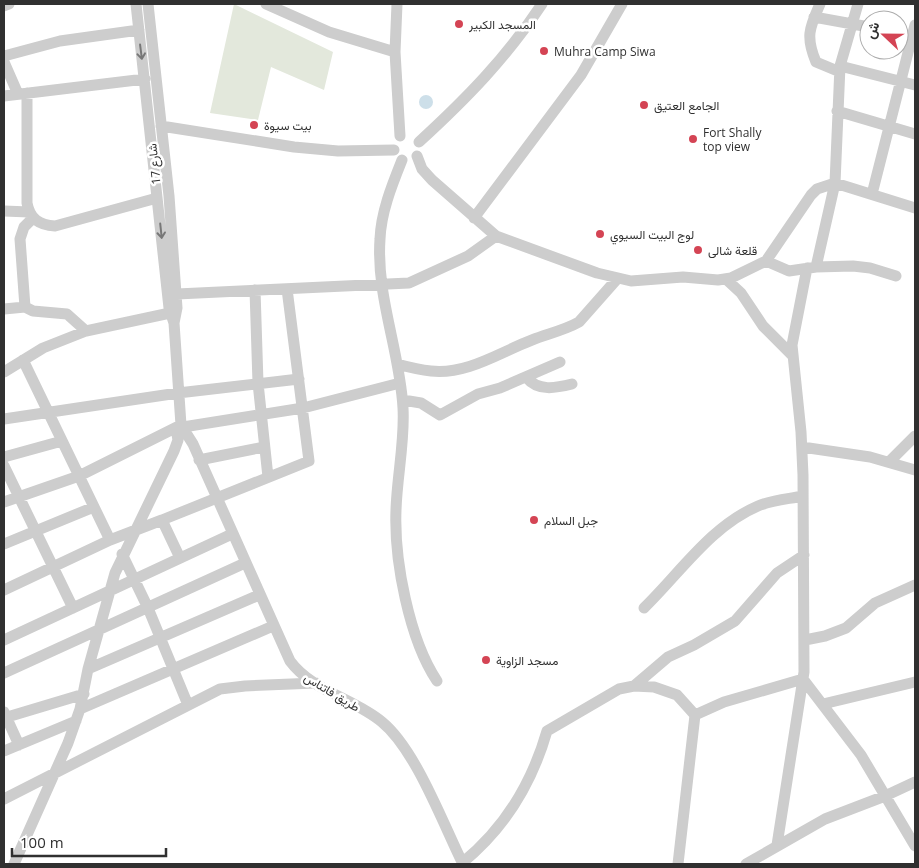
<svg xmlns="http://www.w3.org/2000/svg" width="919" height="868" font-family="'Open Sans',Vazirmatn,sans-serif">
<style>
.green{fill:#e3e8dc}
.water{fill:#cddfe9}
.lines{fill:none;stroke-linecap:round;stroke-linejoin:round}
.street{stroke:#cdcdcd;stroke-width:11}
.oneway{stroke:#777}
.poi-dot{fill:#d44454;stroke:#fff;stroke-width:2}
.labels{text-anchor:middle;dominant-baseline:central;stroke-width:5;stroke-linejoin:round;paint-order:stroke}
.poi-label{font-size:12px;fill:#303030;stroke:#fff;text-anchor:start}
.street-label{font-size:12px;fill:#303030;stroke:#fff}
</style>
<rect width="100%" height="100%" fill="#fff"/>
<path class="green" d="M 234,4 L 333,52 L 324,90 L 271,67 L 258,120 L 210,113 Z"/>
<path class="water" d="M419 102a7 7 0 1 1 14 0a7 7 0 1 1-14 0Z"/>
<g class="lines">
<path class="street" d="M 136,4 L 169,308 L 174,323 L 181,425 L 193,444 L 290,661 C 312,691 355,699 382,722 C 416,750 443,824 463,864
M 148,4 L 169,196 L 177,308 L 174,323
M 266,4 L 329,32 L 395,52
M 397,4 L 395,52 L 400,136
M 820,4 C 810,27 805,36 816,62 L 840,72
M 4,6 L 9,4
M 814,17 L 869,27
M 899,35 L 912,38
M 4,56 L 60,41 L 139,30
M 4,62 L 18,94
M 840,66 L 915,85
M 27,93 L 27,203 C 30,219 39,225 55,226 L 157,198
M 4,96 L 145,79
M 837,111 L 915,134
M 161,126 L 294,147 L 338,151 L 394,150
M 419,142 C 467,98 506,58 542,4
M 417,156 L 422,169 L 432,180 L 496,236 L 597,273 L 631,281 L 683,277 L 718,280 L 731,278 L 766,261 L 811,195 L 817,189 L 835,183 L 915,208
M 402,160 C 392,185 381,212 380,239 C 376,297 400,351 403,408 C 405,441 397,476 396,510 C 394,560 409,639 437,681
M 872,194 L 915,25
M 4,211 L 29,212
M 33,218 L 24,227 L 20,239 L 25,307 L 33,311 L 67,314 L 86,331
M 474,218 L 581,75 L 622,4
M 766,261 L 789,271 L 816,267 L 853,266 L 870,268 L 896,276
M 816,267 L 835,183 L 840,66 L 858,4
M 727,280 L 741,293 L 763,326 L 792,355
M 255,290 L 258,383 L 268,477
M 177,294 L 409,283 L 468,256 L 496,236
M 4,309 L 25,307
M 23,360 L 110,540
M 397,364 C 408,367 420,370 431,371 C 467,375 500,352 532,340 C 547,334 565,330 579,322 L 617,279
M 4,372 L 43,348 L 86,331 L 170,313
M 526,377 C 538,392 556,388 572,384
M 403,400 L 421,403 L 440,415 L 478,394 L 500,388 L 560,362
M 4,419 L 178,393 L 299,379
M 183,427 L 303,408 L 400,383
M 802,447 L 870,457 L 915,470
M 4,457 L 62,441
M 199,460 L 264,447
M 889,462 L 915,436
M 4,466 L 73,608
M 4,502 L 79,476 L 181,425
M 162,520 L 309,461 L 287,289
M 4,544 L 94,507
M 122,554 L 148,608 L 188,705
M 4,590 L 110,540 L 162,520 L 180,558
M 644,608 C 680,573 711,526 758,506 C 772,500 789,499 803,496
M 4,640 L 232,534
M 805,640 L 825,636 L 846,628 L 875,603 L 915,585
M 88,669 L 259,595
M 4,673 L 245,563
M 634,686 L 668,657 L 694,645 L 735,621 L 777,573 L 804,555
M 823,704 L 915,682
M 80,709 L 273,626
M 4,712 L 19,745
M 4,718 L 84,694
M 4,751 L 76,721
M 4,799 L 220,689 L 245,686 L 316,683
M 777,845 L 804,672 L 803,475 L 801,432 L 792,345 L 807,268
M 462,863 C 504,829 532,783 547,731 L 619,689 L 634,686 L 654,687 L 677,695 L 695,715 L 724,702 L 803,679 L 861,755 L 915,846
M 14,864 L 68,743 L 80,709 L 88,669 L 115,573 L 174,451 L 178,440 L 176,429
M 678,864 L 695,715
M 746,864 L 825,819 L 885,796 L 915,782"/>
</g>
<defs><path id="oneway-shaft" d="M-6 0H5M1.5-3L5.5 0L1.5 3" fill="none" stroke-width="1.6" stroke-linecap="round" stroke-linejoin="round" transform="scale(1.25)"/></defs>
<g class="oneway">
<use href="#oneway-shaft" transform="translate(141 52) rotate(83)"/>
<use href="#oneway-shaft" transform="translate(161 231) rotate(84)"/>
</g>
<g class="poi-dot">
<circle cx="459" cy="24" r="5"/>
<circle cx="544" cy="51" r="5"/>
<circle cx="644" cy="105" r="5"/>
<circle cx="254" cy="125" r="5"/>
<circle cx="693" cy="139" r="5"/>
<circle cx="600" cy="234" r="5"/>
<circle cx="698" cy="250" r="5"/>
<circle cx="534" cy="520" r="5"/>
<circle cx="486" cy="660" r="5"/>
</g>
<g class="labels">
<g class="poi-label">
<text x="469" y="24">المسجد الكبير</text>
<text x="554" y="51">Muhra Camp Siwa</text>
<text x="654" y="105">الجامع العتيق</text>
<text x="264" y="125">بيت سيوة</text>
<text x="703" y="132">Fort Shally<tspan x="703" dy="14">top view</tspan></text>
<text x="610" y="234">لوج البيت السيوي</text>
<text x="708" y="250">قلعة شالى</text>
<text x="544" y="520">جبل السلام</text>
<text x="496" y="660">مسجد الزاوية</text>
</g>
<g class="street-label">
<text transform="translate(154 164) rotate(-96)">شارع 17</text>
<text transform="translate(332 692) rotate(31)">طريق فاتناس</text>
</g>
</g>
<rect width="919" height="868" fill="none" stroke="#303030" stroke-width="10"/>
<g transform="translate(884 35) rotate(292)"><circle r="24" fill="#ffffff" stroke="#acacac"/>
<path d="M0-4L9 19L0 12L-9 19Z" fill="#d44454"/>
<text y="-8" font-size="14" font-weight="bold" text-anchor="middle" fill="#303030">ش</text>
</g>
<path d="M12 848v8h154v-8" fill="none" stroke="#303030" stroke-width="2.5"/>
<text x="20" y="848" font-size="15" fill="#303030" stroke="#ffffff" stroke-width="4" paint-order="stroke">100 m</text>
</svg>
